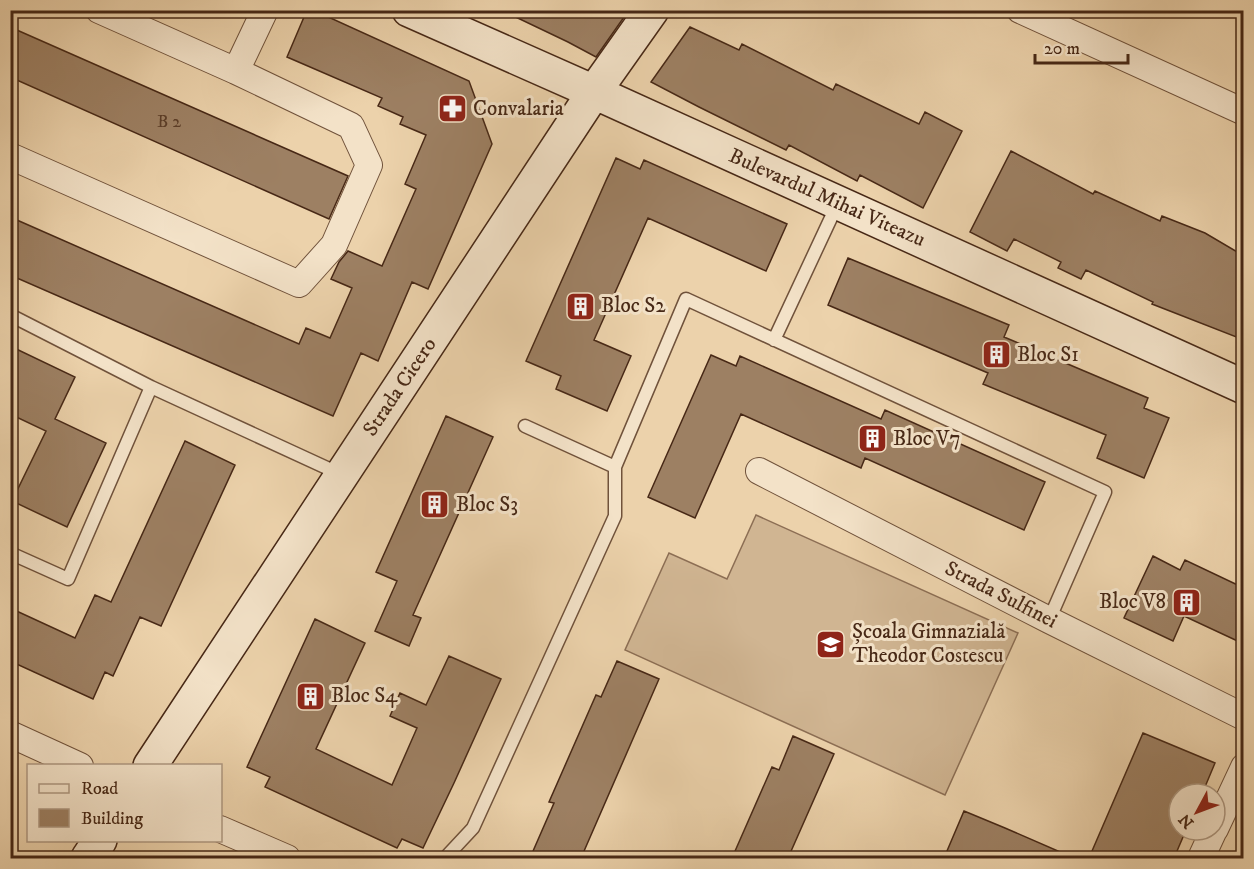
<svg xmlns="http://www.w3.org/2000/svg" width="1254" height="869" font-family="'IM FELL DW Pica',serif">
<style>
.pitch{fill:#d0b592;stroke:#8c6e54;stroke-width:1.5}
.building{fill:#9d8063;stroke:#472816;stroke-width:1.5}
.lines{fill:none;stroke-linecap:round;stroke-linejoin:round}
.lane-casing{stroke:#70523b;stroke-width:15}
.street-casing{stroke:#70523b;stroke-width:28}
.secondary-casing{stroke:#472816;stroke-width:36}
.lane{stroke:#f3e2c8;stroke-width:12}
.street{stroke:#f3e2c8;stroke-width:26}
.secondary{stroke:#f3e2c8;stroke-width:33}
.labels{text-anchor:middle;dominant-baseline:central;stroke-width:6;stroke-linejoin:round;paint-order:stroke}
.number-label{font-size:18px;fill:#5c3e29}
.poi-label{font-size:21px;fill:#472816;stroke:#f3e2c8;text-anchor:start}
.street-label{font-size:21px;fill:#472816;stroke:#f3e2c8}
</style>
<rect width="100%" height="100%" fill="#ecd2ab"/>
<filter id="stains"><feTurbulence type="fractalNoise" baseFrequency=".00333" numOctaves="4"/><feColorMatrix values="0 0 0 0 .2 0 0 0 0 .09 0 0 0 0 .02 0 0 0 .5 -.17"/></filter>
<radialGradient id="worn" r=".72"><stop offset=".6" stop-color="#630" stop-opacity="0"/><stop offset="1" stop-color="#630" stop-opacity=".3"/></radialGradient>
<path class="pitch" d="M 756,515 L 1018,633 L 945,795 L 625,650 L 669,553 L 727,579 Z"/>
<path class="building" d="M 307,10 L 313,10 L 469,81 L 492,144 L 428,289 L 412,282 L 378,361 L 361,353 L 333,416 L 10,275 L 10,217 L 299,344 L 306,328 L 330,338 L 352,288 L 331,279 L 339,262 L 348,251 L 382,266 L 416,189 L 405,184 L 426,135 L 400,124 L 403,117 L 378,106 L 382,98 L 287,57 Z
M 501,10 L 629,10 L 596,57 L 568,42 Z
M 10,27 L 348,176 L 329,219 L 10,77 Z
M 690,27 L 739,50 L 742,44 L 833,90 L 836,84 L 919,124 L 925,112 L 962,131 L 923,208 L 860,175 L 857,181 L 789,145 L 786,150 L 699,107 L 651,82 Z
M 1011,151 L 1093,194 L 1095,191 L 1160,221 L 1162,216 L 1205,233 L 1244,256 L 1244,340 L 1152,304 L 1153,302 L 1086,270 L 1081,279 L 1058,268 L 1061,262 L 1014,239 L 1007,251 L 970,232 Z
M 616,158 L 640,169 L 644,160 L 787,224 L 766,271 L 648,218 L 594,340 L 631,356 L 607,411 L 556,389 L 561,376 L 526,361 Z
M 848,258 L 1009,325 L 1004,337 L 1148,398 L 1144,408 L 1169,418 L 1144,478 L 1097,458 L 1106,435 L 983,384 L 988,373 L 828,305 Z
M 10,346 L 75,377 L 55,419 L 106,443 L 67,527 L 12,501 L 46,431 L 10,414 Z
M 711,355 L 736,366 L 740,356 L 881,419 L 885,410 L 1045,482 L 1024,530 L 865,458 L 861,468 L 741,414 L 695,518 L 648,497 Z
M 446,416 L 493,437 L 413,615 L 421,618 L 409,646 L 375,631 L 397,581 L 376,572 Z
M 185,441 L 235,465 L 161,626 L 140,617 L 113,676 L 105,672 L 93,699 L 10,661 L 10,608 L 75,638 L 95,595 L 111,602 Z
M 1153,556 L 1180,570 L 1185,560 L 1244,588 L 1244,644 L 1184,616 L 1173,641 L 1124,618 Z
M 315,619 L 365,643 L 316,749 L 392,785 L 417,728 L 390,716 L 400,693 L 426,705 L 449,656 L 501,679 L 454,783 L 423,848 L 402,839 L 397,848 L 265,787 L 270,777 L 247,767 Z
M 617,661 L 659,679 L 581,858 L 530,858 L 554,803 L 549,802 L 596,695 L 601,697 Z
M 1143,733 L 1215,763 L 1202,794 L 1179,794 L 1179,830 L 1186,830 L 1174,858 L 1089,858 Z
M 793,736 L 834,754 L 788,858 L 732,858 L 772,767 L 779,770 Z
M 964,811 L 1005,828 L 1074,858 L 944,858 Z"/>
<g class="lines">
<defs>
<path id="lane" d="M 10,315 L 151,387
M 774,340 L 837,205
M 615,467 L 686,299 L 1105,492 L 1049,620
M 10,553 L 68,579 L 151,387 L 340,474
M 445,858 L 473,828 L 615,516 L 615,467 L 525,426"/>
<path id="street" d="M 99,10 L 236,71 L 265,10
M 1020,10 L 1244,112
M 10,156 L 299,284 L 334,245 L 369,165 L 351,126 L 236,71
M 759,471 L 1049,620 L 1244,717
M 10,734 L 80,766
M 220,829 L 287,858
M 1215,829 L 1244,767
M 1201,858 L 1214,830"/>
<path id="secondary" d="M 409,10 L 594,92 L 1244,387
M 150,766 L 594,92 L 652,10
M 88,858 L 100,840"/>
</defs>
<use href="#lane" class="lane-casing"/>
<use href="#street" class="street-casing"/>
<use href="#secondary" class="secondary-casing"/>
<use href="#lane" class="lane"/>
<use href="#street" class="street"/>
<use href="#secondary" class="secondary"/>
</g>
<defs>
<symbol id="pharmacy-square" viewBox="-11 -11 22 22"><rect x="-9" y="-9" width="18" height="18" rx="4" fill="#8f2418" stroke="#f3e2c8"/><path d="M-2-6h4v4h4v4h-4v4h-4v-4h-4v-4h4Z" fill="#fff"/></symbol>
<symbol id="building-square" viewBox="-11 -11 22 22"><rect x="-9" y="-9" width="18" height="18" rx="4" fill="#8f2418" stroke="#f3e2c8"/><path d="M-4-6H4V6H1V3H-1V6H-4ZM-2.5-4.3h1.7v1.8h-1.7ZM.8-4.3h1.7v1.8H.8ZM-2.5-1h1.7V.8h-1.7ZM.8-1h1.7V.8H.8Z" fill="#fff"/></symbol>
<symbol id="school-square" viewBox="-11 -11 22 22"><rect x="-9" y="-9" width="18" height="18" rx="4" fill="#8f2418" stroke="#f3e2c8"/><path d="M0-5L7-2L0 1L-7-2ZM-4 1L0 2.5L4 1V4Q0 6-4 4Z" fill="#fff"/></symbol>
</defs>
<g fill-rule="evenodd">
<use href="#pharmacy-square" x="436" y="92" width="33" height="33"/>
<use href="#building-square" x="564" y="290" width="33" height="33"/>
<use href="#building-square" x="980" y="338" width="33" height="33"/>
<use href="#building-square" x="856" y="422" width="33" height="33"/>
<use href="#building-square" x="418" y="488" width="33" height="33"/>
<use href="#building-square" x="1170" y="586" width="33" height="33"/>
<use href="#school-square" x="814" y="628" width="33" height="33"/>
<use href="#building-square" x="294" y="680" width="33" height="33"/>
</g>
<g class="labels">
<g class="number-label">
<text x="169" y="122">B 2</text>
</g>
<g class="poi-label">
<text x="473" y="109">Convalaria</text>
<text x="601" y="306">Bloc S2</text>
<text x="1017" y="355">Bloc S1</text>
<text x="893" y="439">Bloc V7</text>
<text x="456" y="505">Bloc S3</text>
<text x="1166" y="602" text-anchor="end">Bloc V8</text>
<text x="852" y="632">Școala Gimnazială<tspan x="852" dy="24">Theodor Costescu</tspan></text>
<text x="331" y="696">Bloc S4</text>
</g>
<g class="street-label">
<text transform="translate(827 198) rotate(24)">Bulevardul Mihai Viteazu</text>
<text transform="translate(400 387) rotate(-56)">Strada Cicero</text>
<text transform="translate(1001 595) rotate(27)">Strada Sulfinei</text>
</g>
</g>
<rect width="1254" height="869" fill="none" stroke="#ecd2ab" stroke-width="36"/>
<rect x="12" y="12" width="1230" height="845" fill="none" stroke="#472816" stroke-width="3"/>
<rect x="18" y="18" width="1218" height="833" fill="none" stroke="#472816" stroke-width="1.5"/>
<rect x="27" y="764" width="195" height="78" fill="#f3e2c8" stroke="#ae9881" stroke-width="1.5"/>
<rect x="39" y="784" width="30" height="9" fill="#f3e2c8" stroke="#ae9881" stroke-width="1.5"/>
<text x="81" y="794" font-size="18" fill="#472816">Road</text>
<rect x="39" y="809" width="30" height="18" fill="#9d8063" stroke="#ae9881" stroke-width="1.5"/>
<text x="81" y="824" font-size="18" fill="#472816">Building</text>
<g transform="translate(1197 812) rotate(229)"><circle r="28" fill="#f3e2c8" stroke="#ae9881" stroke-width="1.5"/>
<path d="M0-4.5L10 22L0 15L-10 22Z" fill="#8f2418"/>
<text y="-9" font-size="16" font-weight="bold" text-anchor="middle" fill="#472816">N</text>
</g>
<path d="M1035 54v9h93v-9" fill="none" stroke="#472816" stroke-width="3"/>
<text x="1044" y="54" font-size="18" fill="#472816" stroke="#f3e2c8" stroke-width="4.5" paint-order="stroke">20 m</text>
<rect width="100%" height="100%" filter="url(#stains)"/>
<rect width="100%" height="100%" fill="url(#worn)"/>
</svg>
